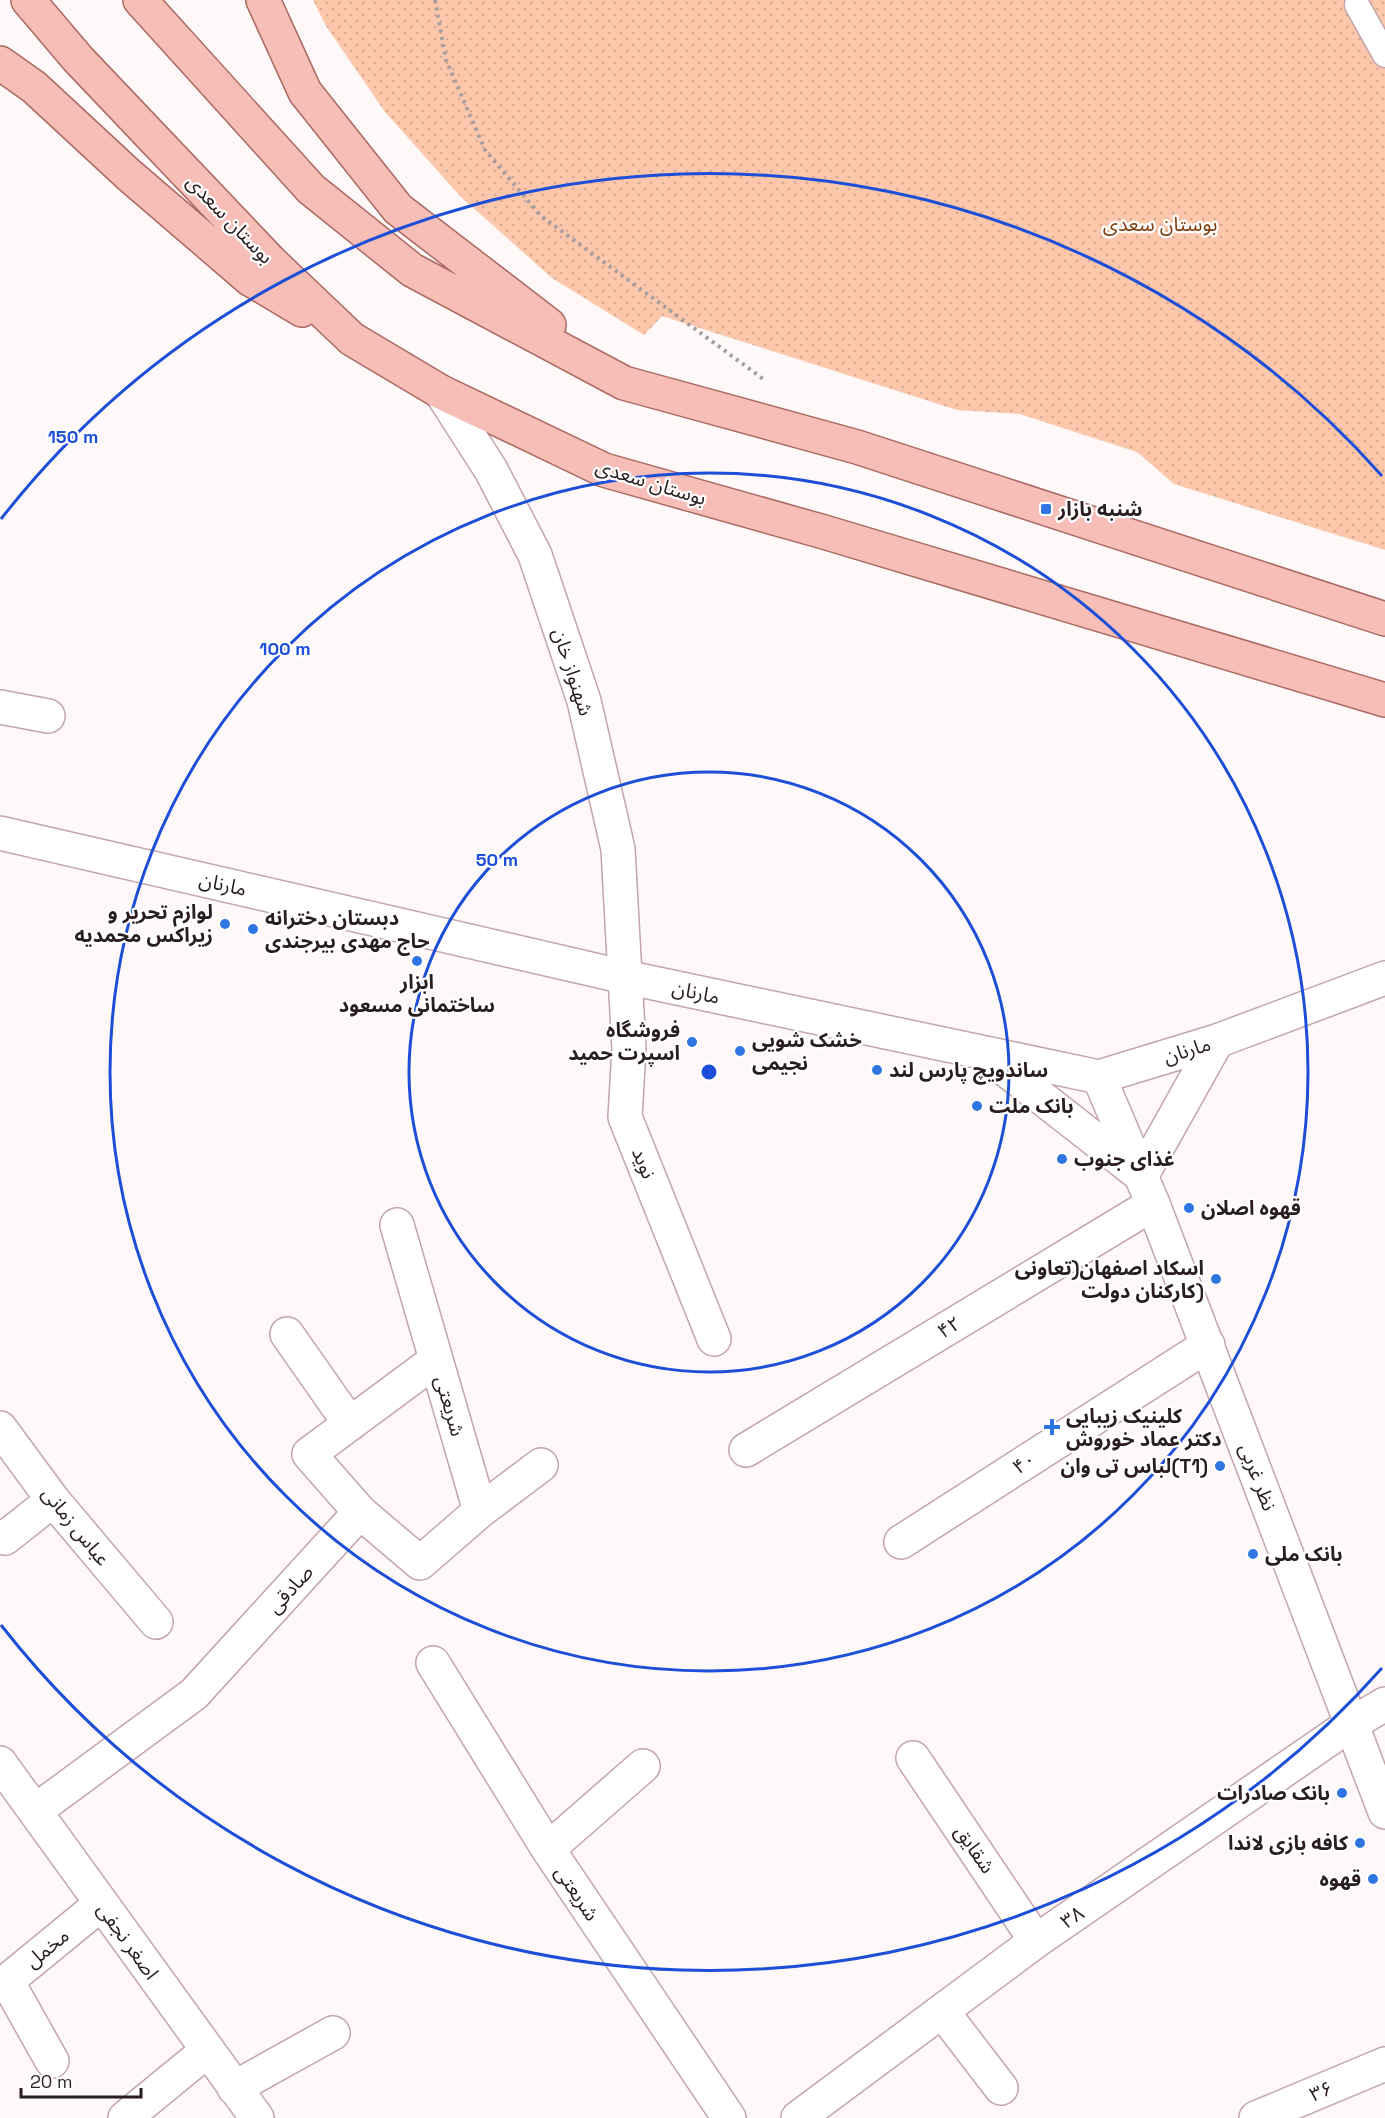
<svg xmlns="http://www.w3.org/2000/svg" width="1385" height="2118" font-family="'Space Grotesk','Noto Sans Arabic',sans-serif">
<style>
.park{fill:url(#park-dots)}
.lines{fill:none;stroke-linecap:round;stroke-linejoin:round}
.service-casing{stroke:#c3a5aa;stroke-width:27}
.minor-casing{stroke:#c3a5aa;stroke-width:36}
.secondary-casing{stroke:#c3a5aa;stroke-width:36}
.primary-casing{stroke:#aa6a62;stroke-width:36}
.path{stroke:#a59d9e;stroke-width:4;stroke-dasharray:3 4.5;stroke-linecap:butt}
.service{stroke:#fff;stroke-width:24}
.minor{stroke:#fff;stroke-width:33}
.secondary{stroke:#fff;stroke-width:33}
.primary{stroke:#f6beb6;stroke-width:33}
.ring{fill:none;stroke:#1d4ed8;stroke-width:3}
.poi-dot{fill:#2f76e2;stroke:#fff;stroke-width:2}
.labels{text-anchor:middle;dominant-baseline:central;stroke-width:4.5;stroke-linejoin:round;paint-order:stroke}
.street-label{font-size:20px;fill:#291d1f;stroke:#fff}
.park-label{font-size:20px;fill:#803d0c;stroke:#fff}
.poi-label{font-size:20px;font-weight:bold;fill:#291d1f;stroke:#fff;text-anchor:start}
.centre{fill:#1d4ed8;stroke:#fff;stroke-width:3}
.ring-label{font-size:18px;text-anchor:middle;font-weight:bold;fill:#1d4ed8;stroke:#fff;stroke-width:4.5;stroke-linejoin:round;paint-order:stroke}
</style>
<defs>
<pattern id="park-dots" width="8" height="8" patternUnits="userSpaceOnUse" patternTransform="scale(1.5)"><rect width="8" height="8" fill="#fcc7aa"/><path d="M2 2h.1M6 6h.1" fill="none" stroke="#d8aa92" stroke-width="1.8" stroke-linecap="round"/></pattern>
</defs>
<rect width="100%" height="100%" fill="#fef8f9"/>
<path class="park" d="M 313,0 L 1385,0 L 1385,550 L 1174,484 L 1137,452 L 1020,414 L 957,410 L 662,316 L 644,335 L 552,278 L 461,197 L 385,112 L 326,26 Z"/>
<g class="lines">
<defs>
<path id="service" d="M 1357,5 L 1385,55"/>
<path id="minor" d="M 441,392 L 491,470 L 535,555 L 584,701 L 618,849 L 629,1049 L 625,1117 L 714,1339
M 0,707 L 48,716
M 397,1225 L 480,1511
M 287,1334 L 350,1424
M 0,1428 L 53,1500 L 156,1622
M 746,1450 L 1153,1204
M 360,1512 L 420,1563 L 480,1511 L 541,1465
M 0,1537 L 5,1538 L 53,1500
M 901,1542 L 1208,1345
M 433,1663 L 548,1849 L 729,2118
M 913,1758 L 1036,1941
M 0,1763 L 257,2118
M 35,1811 L 194,1694 L 360,1512 L 309,1454 L 436,1360
M 548,1849 L 643,1766
M 942,2011 L 1001,2088
M 52,2061 L 7,1981 L 101,1904
M 234,2088 L 333,2033
M 125,2118 L 208,2050
M 798,2118 L 1036,1941 L 1351,1724 L 1385,1704
M 1256,2118 L 1385,2064"/>
<path id="secondary" d="M 0,833 L 625,977 L 1099,1077 L 1217,1041 L 1385,978
M 992,1059 L 1138,1173
M 1099,1077 L 1153,1204 L 1385,1812
M 1142,1175 L 1217,1041"/>
<path id="primary" d="M 28,0 L 78,59 L 271,262 L 352,339 L 441,392 L 604,470 L 824,532 L 1385,700
M 140,0 L 311,189 L 412,270 L 624,383 L 857,447 L 1385,619
M 263,0 L 305,92 L 398,209 L 549,325
M 0,63 L 34,87 L 129,175 L 250,279 L 302,310"/>
</defs>
<use href="#service" class="service-casing"/>
<use href="#minor" class="minor-casing"/>
<use href="#secondary" class="secondary-casing"/>
<use href="#primary" class="primary-casing"/>
<path class="path" d="M 435,0 L 446,60 L 485,150 L 541,216 L 766,381"/>
<use href="#service" class="service"/>
<use href="#minor" class="minor"/>
<use href="#secondary" class="secondary"/>
<use href="#primary" class="primary"/>
</g>
<g class="ring">
<circle cx="709" cy="1072" r="300"/>
<circle cx="709" cy="1072" r="599"/>
<path d="M1382 1668A899 899 0 0 1 1 1625M1 519A899 899 0 0 1 1382 476"/>
</g>
<g class="poi-dot">
<rect x="1040" y="503" width="12" height="12" rx="3"/>
<circle cx="225" cy="924" r="6"/>
<circle cx="253" cy="929" r="6"/>
<circle cx="417" cy="961" r="6"/>
<circle cx="692" cy="1042" r="6"/>
<circle cx="740" cy="1051" r="6"/>
<circle cx="877" cy="1070" r="6"/>
<circle cx="977" cy="1106" r="6"/>
<circle cx="1062" cy="1159" r="6"/>
<circle cx="1189" cy="1208" r="6"/>
<circle cx="1216" cy="1279" r="6"/>
<path d="M1049 1418h6v6h6v6h-6v6h-6v-6h-6v-6h6z"/>
<circle cx="1220" cy="1466" r="6"/>
<circle cx="1253" cy="1554" r="6"/>
<circle cx="1342" cy="1793" r="6"/>
<circle cx="1360" cy="1843" r="6"/>
<circle cx="1373" cy="1879" r="6"/>
</g>
<g class="labels">
<g class="street-label">
<text transform="translate(230 219) rotate(46)">بوستان سعدی</text>
<text transform="translate(651 482) rotate(17)">بوستان سعدی</text>
<text transform="translate(573 672) rotate(72)">شهنواز خان</text>
<text transform="translate(223 884) rotate(13)">مارنان</text>
<text transform="translate(696 992) rotate(12)">مارنان</text>
<text transform="translate(1187 1050) rotate(-17)">مارنان</text>
<text transform="translate(644 1163) rotate(67)">نوید</text>
<text transform="translate(949 1327) rotate(-31)">۴۲</text>
<text transform="translate(450 1406) rotate(74)">شریعتی</text>
<text transform="translate(1024 1463) rotate(-33)">۴۰</text>
<text transform="translate(1258 1477) rotate(69)">نظر غربی</text>
<text transform="translate(76 1526) rotate(51)">عباس زمانی</text>
<text transform="translate(290 1589) rotate(-48)">صادقی</text>
<text transform="translate(975 1849) rotate(56)">شقایق</text>
<text transform="translate(577 1893) rotate(56)">شریعتی</text>
<text transform="translate(1072 1917) rotate(-34)">۳۸</text>
<text transform="translate(128 1941) rotate(54)">اصغر نجفی</text>
<text transform="translate(47 1948) rotate(-39)">مخمل</text>
<text transform="translate(1321 2091) rotate(-23)">۳۶</text>
</g>
<g class="park-label">
<text x="1160" y="224">بوستان سعدی</text>
</g>
<g class="poi-label">
<text x="1058" y="509">شنبه بازار</text>
<text x="213" y="912" text-anchor="end">لوازم تحریر و<tspan x="213" dy="23">زیراکس محمدیه</tspan></text>
<text x="265" y="918">دبستان دخترانه<tspan x="265" dy="23">حاج مهدی بیرجندی</tspan></text>
<text x="417" y="982" text-anchor="middle">ابزار<tspan x="417" dy="23">ساختمانی مسعود</tspan></text>
<text x="680" y="1030" text-anchor="end">فروشگاه<tspan x="680" dy="23">اسپرت حمید</tspan></text>
<text x="752" y="1040">خشک شویی<tspan x="752" dy="23">نجیمی</tspan></text>
<text x="889" y="1070">ساندویچ پارس لند</text>
<text x="989" y="1106">بانک ملت</text>
<text x="1074" y="1159">غذای جنوب</text>
<text x="1201" y="1208">قهوه اصلان</text>
<text x="1204" y="1268" text-anchor="end">اسکاد اصفهان(تعاونی<tspan x="1204" dy="23">کارکنان دولت)</tspan></text>
<text x="1066" y="1416">کلینیک زیبایی<tspan x="1066" dy="23">دکتر عماد خوروش</tspan></text>
<text x="1208" y="1466" text-anchor="end">لباس تی وان(T1)</text>
<text x="1265" y="1554">بانک ملی</text>
<text x="1330" y="1793" text-anchor="end">بانک صادرات</text>
<text x="1348" y="1843" text-anchor="end">کافه بازی لاندا</text>
<text x="1361" y="1879" text-anchor="end">قهوه</text>
</g>
</g>
<circle cx="709" cy="1072" r="9" class="centre"/>
<g class="ring-label">
<text x="73" y="443">150 m</text>
<text x="285" y="655">100 m</text>
<text x="497" y="866">50 m</text>
</g>
<path d="M21 2088v9h120v-9" fill="none" stroke="#291d1f" stroke-width="3"/>
<text x="30" y="2088" font-size="18" fill="#291d1f" stroke="#ffffff" stroke-width="4.5" paint-order="stroke">20 m</text>
</svg>
